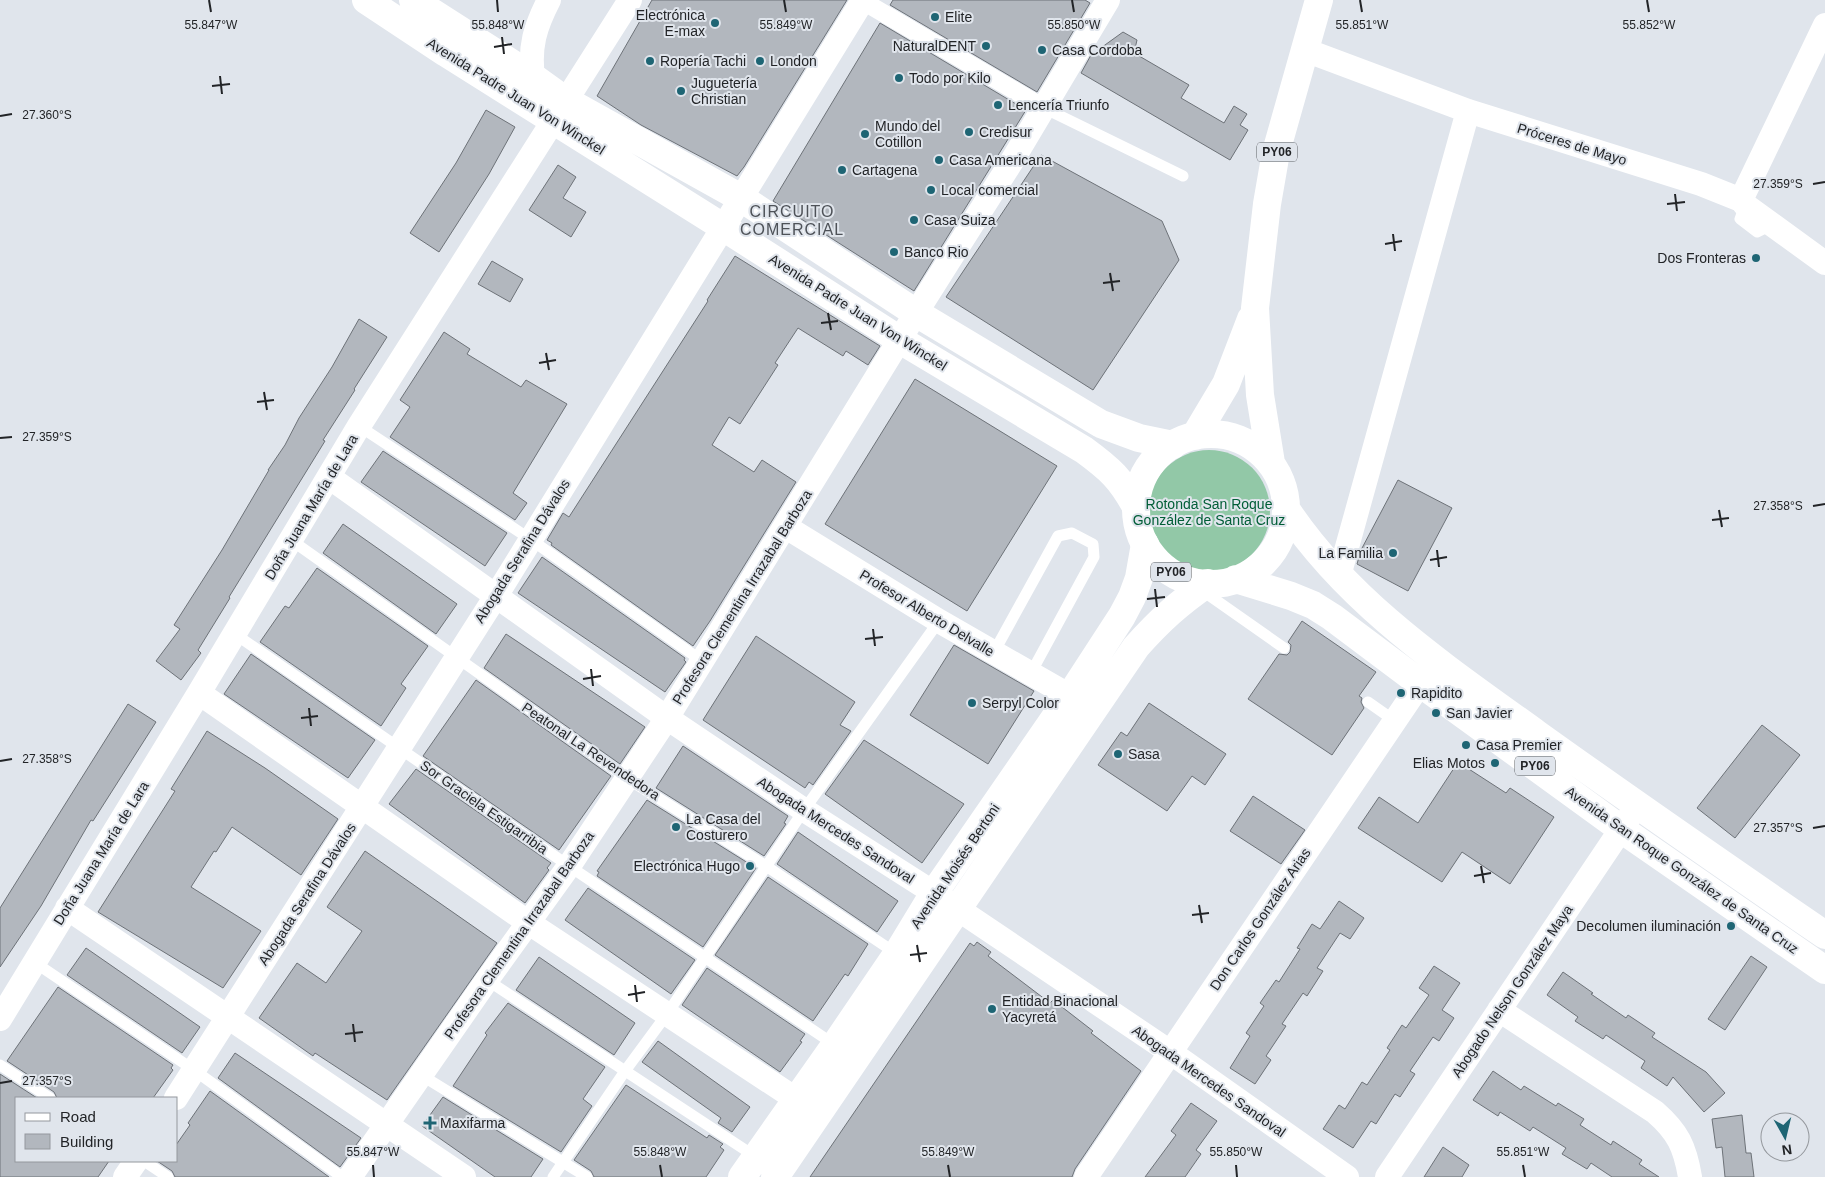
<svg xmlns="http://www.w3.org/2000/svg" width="1825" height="1177" font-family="Arial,sans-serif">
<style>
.green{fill:#92c8a7}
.building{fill:#b2b7be;stroke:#6d7278}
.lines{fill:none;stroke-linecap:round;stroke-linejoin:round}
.service{stroke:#fff;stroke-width:11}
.pedestrian{stroke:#fff;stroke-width:18}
.minor{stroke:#fff;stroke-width:24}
.secondary{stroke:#fff;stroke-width:28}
.primary{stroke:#fff;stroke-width:28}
.trunk{stroke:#fff;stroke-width:28}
.ticks{fill:none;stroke:#222427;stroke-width:2}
.poi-dot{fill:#1e6574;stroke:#e0e5ec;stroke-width:2}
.labels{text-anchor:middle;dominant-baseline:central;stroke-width:4;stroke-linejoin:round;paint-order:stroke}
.shield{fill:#e0e5ec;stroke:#5b5e62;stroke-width:1}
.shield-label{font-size:12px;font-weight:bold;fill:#222427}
.poi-label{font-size:14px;fill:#222427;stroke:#e0e5ec;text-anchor:start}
.street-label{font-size:14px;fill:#222427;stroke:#e0e5ec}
.park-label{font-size:14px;fill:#015e37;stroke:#e0e5ec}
.quarter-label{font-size:16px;letter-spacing:1px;fill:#4e5258;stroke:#e0e5ec}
.ticks-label{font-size:12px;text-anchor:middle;fill:#222427;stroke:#e0e5ec;stroke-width:4;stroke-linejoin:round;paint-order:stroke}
</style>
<rect width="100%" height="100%" fill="#e0e5ec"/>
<path class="green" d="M1148 511a61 61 0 1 1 122 0a61 61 0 1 1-122 0Z"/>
<path class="building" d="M 652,0 L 847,0 L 744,167 L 737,176 L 641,125 L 597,96 Z
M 893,0 L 1085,0 L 1090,3 L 1037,92 L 890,5 Z
M 880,23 L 1026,110 L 914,291 L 773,201 Z
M 1123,32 L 1137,40 L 1134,53 L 1189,85 L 1181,98 L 1224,123 L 1234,106 L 1247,114 L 1240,125 L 1248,130 L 1230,160 L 1081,73 L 1091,55 Z
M 486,110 L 515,127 L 489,174 L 439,252 L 410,233 L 456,163 Z
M 1041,155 L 1162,221 L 1179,260 L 1093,390 L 946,297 Z
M 558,165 L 576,177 L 563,198 L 586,212 L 571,237 L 529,210 Z
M 735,256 L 880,346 L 868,365 L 846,351 L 843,356 L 798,328 L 775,363 L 778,365 L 740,424 L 729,417 L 712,445 L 754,472 L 762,460 L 796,482 L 710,621 L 693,646 L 551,545 L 552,543 L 547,540 L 563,513 L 569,517 L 708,301 L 707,300 Z
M 492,261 L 523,279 L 510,302 L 478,284 Z
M 359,319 L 387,337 L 354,389 L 355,390 L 323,440 L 325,441 L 229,597 L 230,598 L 198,650 L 201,653 L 181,680 L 156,661 L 180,629 L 174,625 L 222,550 L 269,470 L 268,470 L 285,445 L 299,418 L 332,367 Z
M 444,332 L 470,349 L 467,354 L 521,387 L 526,380 L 567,404 L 513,493 L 527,503 L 515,520 L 390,437 L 410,407 L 400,400 Z
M 915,379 L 1057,466 L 967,611 L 825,524 Z
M 383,451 L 507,533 L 485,566 L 361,482 Z
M 1398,480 L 1452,508 L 1408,591 L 1357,564 L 1361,550 Z
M 343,524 L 457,604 L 436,634 L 323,553 Z
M 542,557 L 685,658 L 684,660 L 686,662 L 665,692 L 518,593 Z
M 317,568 L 428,646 L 401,684 L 406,688 L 381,726 L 260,642 L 285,606 L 289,608 Z
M 1302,621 L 1376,672 L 1359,696 L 1362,698 L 1361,702 L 1364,708 L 1332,755 L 1248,699 L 1279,654 L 1287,655 L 1290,652 L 1291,645 L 1288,642 Z
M 506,634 L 645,727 L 620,764 L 484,668 Z
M 756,636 L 855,702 L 840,725 L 851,731 L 813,785 L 809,782 L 805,788 L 703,720 Z
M 954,645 L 1034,691 L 988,764 L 910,715 Z
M 251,654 L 375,740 L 348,778 L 224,694 Z
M 476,680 L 611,776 L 559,850 L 423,756 Z
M 1149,703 L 1226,754 L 1205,785 L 1192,776 L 1167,811 L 1098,765 L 1121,732 L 1127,736 Z
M 128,704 L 156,722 L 93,821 L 91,820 L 41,906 L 0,967 L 0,908 Z
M 1762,725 L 1800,755 L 1735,838 L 1697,808 Z
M 207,731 L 265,768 L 338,819 L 301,875 L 232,827 L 216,852 L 214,851 L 191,887 L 261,931 L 223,988 L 98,912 L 175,791 L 171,789 Z
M 864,740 L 964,804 L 922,863 L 825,794 Z
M 683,746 L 788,816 L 784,823 L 786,824 L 764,856 L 656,788 Z
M 1458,762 L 1506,793 L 1510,788 L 1554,817 L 1510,884 L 1462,852 L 1442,882 L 1358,828 L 1379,797 L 1418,823 Z
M 416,769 L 551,863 L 547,868 L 549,870 L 525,903 L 389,804 Z
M 1253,796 L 1305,830 L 1281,864 L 1230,831 Z
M 647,800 L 756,868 L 703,947 L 597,876 L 599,872 L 597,871 Z
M 798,832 L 898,901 L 877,932 L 777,864 Z
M 365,851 L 497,943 L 387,1100 L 315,1053 L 313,1056 L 259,1018 L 297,963 L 326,983 L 362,931 L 327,907 Z
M 768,877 L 868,944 L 848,976 L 845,974 L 813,1021 L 715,955 Z
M 588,888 L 695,960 L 671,994 L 565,920 Z
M 1339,901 L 1364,918 L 1350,939 L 1340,933 L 1317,968 L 1323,971 L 1307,996 L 1303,993 L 1282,1024 L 1286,1026 L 1266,1056 L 1271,1060 L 1255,1084 L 1230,1068 L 1250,1036 L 1246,1033 L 1264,1006 L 1260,1003 L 1276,980 L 1279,982 L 1300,949 L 1297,948 L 1312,924 L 1320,929 Z
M 977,942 L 991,952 L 988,956 L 1050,1003 L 1053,1000 L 1093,1031 L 1091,1033 L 1141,1071 L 1075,1169 L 1072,1177 L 810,1177 L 970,943 L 974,946 Z
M 86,948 L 200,1027 L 182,1053 L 67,975 Z
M 1751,956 L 1767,967 L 1725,1030 L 1708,1019 Z
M 539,957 L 635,1023 L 614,1055 L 516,990 Z
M 1434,966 L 1460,983 L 1442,1010 L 1454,1018 L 1439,1041 L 1433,1037 L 1410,1071 L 1415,1074 L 1400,1097 L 1395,1094 L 1376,1124 L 1371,1121 L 1353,1148 L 1323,1129 L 1339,1105 L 1345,1109 L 1362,1082 L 1367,1085 L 1390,1050 L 1387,1048 L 1402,1025 L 1406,1028 L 1429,995 L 1419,988 Z
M 707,968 L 805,1034 L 800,1041 L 802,1042 L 780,1072 L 682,1005 Z
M 1563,972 L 1593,993 L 1591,994 L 1626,1018 L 1628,1015 L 1655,1033 L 1652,1037 L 1706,1072 L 1725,1093 L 1704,1112 L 1673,1077 L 1667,1086 L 1641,1068 L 1645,1061 L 1606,1035 L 1603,1039 L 1575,1021 L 1578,1017 L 1547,995 Z
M 58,987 L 173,1065 L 171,1068 L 173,1070 L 153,1098 L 57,1098 L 54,1092 L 7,1061 Z
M 508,1003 L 605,1067 L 583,1099 L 592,1106 L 561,1152 L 453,1086 L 487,1035 L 485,1033 Z
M 658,1041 L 750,1107 L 732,1132 L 718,1123 L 721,1118 L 642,1062 Z
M 235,1053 L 361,1138 L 340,1167 L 218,1078 Z
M 1493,1071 L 1521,1090 L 1524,1086 L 1556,1106 L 1558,1103 L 1584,1119 L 1580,1125 L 1611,1145 L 1613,1141 L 1642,1160 L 1639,1164 L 1659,1177 L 1612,1177 L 1591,1163 L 1587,1169 L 1562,1154 L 1566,1148 L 1533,1127 L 1530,1131 L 1500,1112 L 1498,1116 L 1473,1100 Z
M 0,1074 L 37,1098 L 16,1098 L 16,1161 L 109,1161 L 98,1177 L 0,1177 Z
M 626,1085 L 707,1138 L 709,1135 L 723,1144 L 720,1147 L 724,1150 L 706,1177 L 594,1177 L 591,1171 L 574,1160 Z
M 210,1091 L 329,1177 L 175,1177 L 172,1171 L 157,1161 L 176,1161 L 176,1145 L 190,1125 L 188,1123 Z
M 443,1097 L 543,1159 L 531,1177 L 495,1177 L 422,1126 Z
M 1191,1103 L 1217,1121 L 1196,1150 L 1201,1154 L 1185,1177 L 1145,1177 L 1176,1135 L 1171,1131 Z
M 1742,1115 L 1746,1153 L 1751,1153 L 1754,1177 L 1725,1177 L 1722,1147 L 1716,1148 L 1712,1119 Z
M 1443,1147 L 1469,1165 L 1462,1177 L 1424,1177 Z"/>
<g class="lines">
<path class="service" d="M 1044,108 L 1183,176
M 1745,205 L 1740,219 L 1757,232 L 1773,224
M 359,426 L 530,539 L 702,661
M 291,540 L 628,779 L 766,866 L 897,954
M 1200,589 L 1284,648
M 235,634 L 569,866 L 835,1045
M 994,652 L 1058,536 L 1072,533 L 1093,544 L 1094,557 L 1031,673
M 1368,702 L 1395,721
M 34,962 L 194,1070 L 342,1177
M 487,980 L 756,1157
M 0,1065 L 50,1098
M 421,1075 L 587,1177
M 144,1161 L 168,1177
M 553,1177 L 625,1071 L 667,1014 L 804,810 L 939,621"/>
<path class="pedestrian" d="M 861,0 L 1044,108"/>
<path class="minor" d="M 1305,50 L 1468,111 L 1701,184 L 1741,200 L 1745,205 L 1825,263
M 533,77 C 529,47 535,27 549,0
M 1741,200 L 1825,25
M 329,477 L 667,718 L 804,810 L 934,893 L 1170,1052 L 1347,1177
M 786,527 L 939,621 L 1070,696
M 1339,576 L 1468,111
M 199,693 L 529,923 L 811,1109
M 67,908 L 464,1177
M 1499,1010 L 1655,1112 C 1678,1132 1685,1147 1690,1177
M 0,1019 L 199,693 L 359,426 L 630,0
M 176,1098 L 496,596 L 863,0
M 125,1177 L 136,1161
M 350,1177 L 487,980 L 569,866 L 667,718 L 916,313 L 1012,161 L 1108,0
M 1086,1177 L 1430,669
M 1387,1177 L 1632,813"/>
<path class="secondary" d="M 366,0 L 446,53 L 723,227 L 900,340 L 1084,450 C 1110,469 1121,479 1136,507
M 413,0 L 533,77 L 565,100 L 741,198 L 916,313 L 1101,424 L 1139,438 L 1173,445"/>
<path class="primary" d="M 742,1177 L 835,1045 L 897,954 L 934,893 L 1070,696 L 1122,616 L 1132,597 L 1139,578 L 1145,544
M 775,1177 L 1136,647 C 1160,620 1179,603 1208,583"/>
<path class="trunk" d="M1136 509a75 75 0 1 1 150 0a75 75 0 1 1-150 0Z
M 1195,436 L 1226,384 L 1251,319
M 1271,463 L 1260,395 L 1255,308 L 1267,204 L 1276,152 L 1319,0
M 1286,509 C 1349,604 1446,668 1537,734 C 1632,802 1729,869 1825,935
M 1236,579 L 1291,596 L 1313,605 L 1332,617 L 1420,683 L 1621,829 L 1825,970"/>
</g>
<path class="ticks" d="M 209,0 L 211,12M 497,0 L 498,12M 784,0 L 786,12M 1072,0 L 1074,12M 1360,0 L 1362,12M 1647,0 L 1649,12M 502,37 L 504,54M 494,47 L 512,44M 220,76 L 222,94M 212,86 L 230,84M 0,116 L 12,114M 1813,184 L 1825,182M 1675,194 L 1677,211M 1667,204 L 1685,202M 1393,234 L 1395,251M 1385,244 L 1402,241M 1110,273 L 1113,291M 1103,283 L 1120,281M 828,313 L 831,330M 821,323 L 838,321M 546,353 L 549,370M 539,363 L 556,360M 264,392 L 267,410M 257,402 L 274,400M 0,438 L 12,437M 1813,506 L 1825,504M 1719,510 L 1722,527M 1712,520 L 1729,518M 1437,550 L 1439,567M 1430,560 L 1447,557M 1155,589 L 1157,607M 1147,599 L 1165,597M 873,629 L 875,646M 865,639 L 883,637M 591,669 L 593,686M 583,679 L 601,676M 309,708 L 311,726M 301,718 L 318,716M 0,761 L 12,759M 1813,828 L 1825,826M 1481,866 L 1484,883M 1474,876 L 1491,873M 1199,905 L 1202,923M 1192,915 L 1209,913M 917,945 L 920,962M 910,955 L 927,953M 635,985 L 637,1002M 628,995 L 645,992M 353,1024 L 355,1042M 345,1034 L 363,1032M 0,1083 L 12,1081M 373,1165 L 374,1177M 660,1165 L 662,1177M 948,1165 L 950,1177M 1236,1165 L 1237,1177M 1523,1165 L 1525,1177"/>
<g class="poi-dot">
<circle cx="935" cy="17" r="5"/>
<circle cx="715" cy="23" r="5"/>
<circle cx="986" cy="46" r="5"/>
<circle cx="1042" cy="50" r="5"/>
<circle cx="650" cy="61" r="5"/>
<circle cx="760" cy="61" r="5"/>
<circle cx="899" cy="78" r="5"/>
<circle cx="681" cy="91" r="5"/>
<circle cx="998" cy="105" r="5"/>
<circle cx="969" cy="132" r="5"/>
<circle cx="865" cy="134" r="5"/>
<circle cx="939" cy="160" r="5"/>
<circle cx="842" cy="170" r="5"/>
<circle cx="931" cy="190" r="5"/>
<circle cx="914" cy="220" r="5"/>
<circle cx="894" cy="252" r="5"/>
<circle cx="1756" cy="258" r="5"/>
<circle cx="1393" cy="553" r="5"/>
<circle cx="1401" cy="693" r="5"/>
<circle cx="972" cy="703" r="5"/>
<circle cx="1436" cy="713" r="5"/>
<circle cx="1466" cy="745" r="5"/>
<circle cx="1118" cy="754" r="5"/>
<circle cx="1495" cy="763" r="5"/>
<circle cx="676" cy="827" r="5"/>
<circle cx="750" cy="866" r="5"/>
<circle cx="1731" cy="926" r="5"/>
<circle cx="992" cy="1009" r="5"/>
<path d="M427.5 1115.5h5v5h5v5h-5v5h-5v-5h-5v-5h5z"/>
</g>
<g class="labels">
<g class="shield">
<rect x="1257" y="142.5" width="40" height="19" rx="4"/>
<rect x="1151" y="562.5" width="40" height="19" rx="4"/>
<rect x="1515" y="756.5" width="40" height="19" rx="4"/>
</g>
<g class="shield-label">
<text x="1277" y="152">PY06</text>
<text x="1171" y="572">PY06</text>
<text x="1535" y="766">PY06</text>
</g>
<g class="poi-label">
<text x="705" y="15" text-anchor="end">Electrónica<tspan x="705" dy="16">E-max</tspan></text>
<text x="945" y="17">Elite</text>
<text x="976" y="46" text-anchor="end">NaturalDENT</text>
<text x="1052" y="50">Casa Cordoba</text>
<text x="660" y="61">Ropería Tachi</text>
<text x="770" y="61">London</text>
<text x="909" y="78">Todo por Kilo</text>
<text x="691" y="83">Juguetería<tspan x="691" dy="16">Christian</tspan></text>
<text x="1008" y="105">Lencería Triunfo</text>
<text x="875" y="126">Mundo del<tspan x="875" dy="16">Cotillon</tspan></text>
<text x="979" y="132">Credisur</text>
<text x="949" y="160">Casa Americana</text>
<text x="852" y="170">Cartagena</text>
<text x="941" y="190">Local comercial</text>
<text x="924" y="220">Casa Suiza</text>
<text x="904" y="252">Banco Rio</text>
<text x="1746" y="258" text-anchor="end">Dos Fronteras</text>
<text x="1383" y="553" text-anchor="end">La Familia</text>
<text x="1411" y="693">Rapidito</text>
<text x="982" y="703">Serpyl Color</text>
<text x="1446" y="713">San Javier</text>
<text x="1476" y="745">Casa Premier</text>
<text x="1128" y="754">Sasa</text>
<text x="1485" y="763" text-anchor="end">Elias Motos</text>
<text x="686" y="819">La Casa del<tspan x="686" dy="16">Costurero</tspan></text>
<text x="740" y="866" text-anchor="end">Electrónica Hugo</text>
<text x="1721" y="926" text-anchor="end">Decolumen iluminación</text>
<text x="1002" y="1001">Entidad Binacional<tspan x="1002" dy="16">Yacyretá</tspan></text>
<text x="440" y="1123">Maxifarma</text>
</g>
<g class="street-label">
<text transform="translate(516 96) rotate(32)">Avenida Padre Juan Von Winckel</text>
<text transform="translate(1572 144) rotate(17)">Próceres de Mayo</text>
<text transform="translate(858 312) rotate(32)">Avenida Padre Juan Von Winckel</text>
<text transform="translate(311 507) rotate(-59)">Doña Juana María de Lara</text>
<text transform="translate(522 551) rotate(-58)">Abogada Serafina Dávalos</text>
<text transform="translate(742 597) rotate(-58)">Profesora Clementina Irrazabal Barboza</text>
<text transform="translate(927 613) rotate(31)">Profesor Alberto Delvalle</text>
<text transform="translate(591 751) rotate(34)">Peatonal La Revendedora</text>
<text transform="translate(484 807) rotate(35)">Sor Graciela Estigarribia</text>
<text transform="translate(836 830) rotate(33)">Abogada Mercedes Sandoval</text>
<text transform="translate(101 853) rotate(-58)">Doña Juana María de Lara</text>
<text transform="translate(955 866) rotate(-56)">Avenida Moisés Bertoni</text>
<text transform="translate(1682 870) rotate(35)">Avenida San Roque González de Santa Cruz</text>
<text transform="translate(307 894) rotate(-57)">Abogada Serafina Dávalos</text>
<text transform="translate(1260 919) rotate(-56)">Don Carlos González Arias</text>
<text transform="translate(519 935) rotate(-55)">Profesora Clementina Irrazabal Barboza</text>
<text transform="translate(1512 991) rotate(-56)">Abogado Nelson González Maya</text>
<text transform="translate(1209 1081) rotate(35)">Abogada Mercedes Sandoval</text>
</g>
<g class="park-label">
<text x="1209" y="504">Rotonda San Roque<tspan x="1209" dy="16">González de Santa Cruz</tspan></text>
</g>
<g class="quarter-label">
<text x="792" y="211">CIRCUITO<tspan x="792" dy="18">COMERCIAL</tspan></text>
</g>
</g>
<g class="ticks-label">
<text x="211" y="29">55.847°W</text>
<text x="498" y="29">55.848°W</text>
<text x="786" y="29">55.849°W</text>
<text x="1074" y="29">55.850°W</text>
<text x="1362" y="29">55.851°W</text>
<text x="1649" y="29">55.852°W</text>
<text x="47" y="119">27.360°S</text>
<text x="1778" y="188">27.359°S</text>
<text x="47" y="441">27.359°S</text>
<text x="1778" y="510">27.358°S</text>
<text x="47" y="763">27.358°S</text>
<text x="1778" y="832">27.357°S</text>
<text x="47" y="1085">27.357°S</text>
<text x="373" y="1156">55.847°W</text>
<text x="660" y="1156">55.848°W</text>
<text x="948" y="1156">55.849°W</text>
<text x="1236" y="1156">55.850°W</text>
<text x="1523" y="1156">55.851°W</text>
</g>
<rect x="15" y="1097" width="162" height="65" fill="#e0e5ec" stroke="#94989d"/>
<rect x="25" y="1113" width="25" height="8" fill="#ffffff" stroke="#94989d"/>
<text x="60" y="1122" font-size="15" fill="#222427">Road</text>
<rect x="25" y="1134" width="25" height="15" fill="#b2b7be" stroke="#94989d"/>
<text x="60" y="1147" font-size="15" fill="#222427">Building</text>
<g transform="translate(1785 1137) rotate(172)"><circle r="24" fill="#e0e5ec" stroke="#94989d"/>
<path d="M0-4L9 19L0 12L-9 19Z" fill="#1e6574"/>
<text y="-8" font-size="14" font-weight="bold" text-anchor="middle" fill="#222427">N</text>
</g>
</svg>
